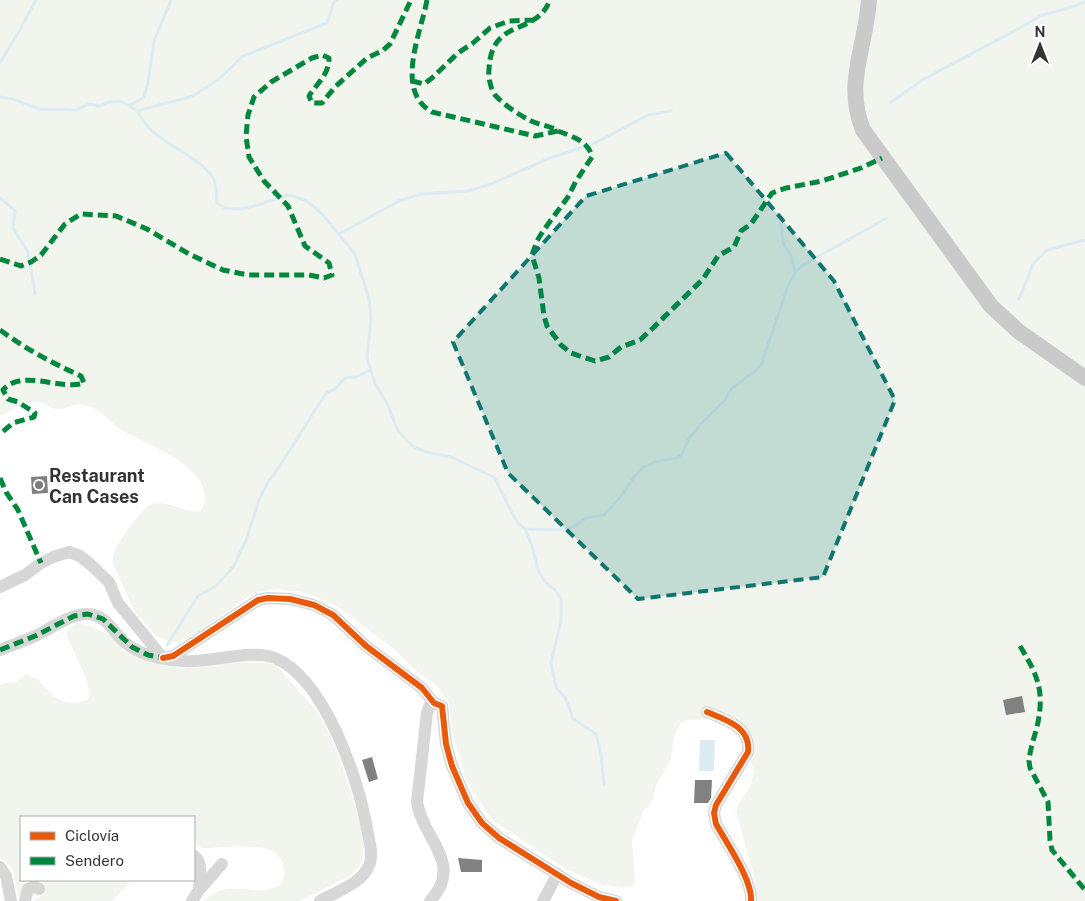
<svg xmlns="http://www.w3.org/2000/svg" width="1085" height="901" font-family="'Public Sans',sans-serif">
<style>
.green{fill:#f1f5ed}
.water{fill:#ddebf3}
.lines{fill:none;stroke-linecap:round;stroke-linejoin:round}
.stream{stroke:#ddebf3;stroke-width:3}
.building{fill:#818181}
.minor{stroke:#d7d7d7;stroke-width:12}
.major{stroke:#cacaca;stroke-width:16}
.quiet{stroke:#00873e;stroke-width:5;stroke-dasharray:10 5;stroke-linecap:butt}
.cycleway-casing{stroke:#fff;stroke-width:9}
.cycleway{stroke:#e8590c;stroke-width:6}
.marked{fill:#0f766e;fill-opacity:0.2;stroke:#0f766e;stroke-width:4;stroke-dasharray:10 6;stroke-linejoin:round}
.poi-dot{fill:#7a7a7a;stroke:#fff;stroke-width:2}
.labels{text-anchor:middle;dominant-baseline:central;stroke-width:5;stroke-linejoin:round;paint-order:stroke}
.poi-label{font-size:18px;font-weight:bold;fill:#333;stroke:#fff;text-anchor:start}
</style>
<rect width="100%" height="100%" fill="#fff"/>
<path class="green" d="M 0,0 L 1085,0 L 1085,901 L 755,901 L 756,883 L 736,812 L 738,805 L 750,787 L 754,773 L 748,748 L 742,735 L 710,719 L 687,720 L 680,724 L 674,737 L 671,759 L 656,786 L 652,801 L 643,812 L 632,841 L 635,879 L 633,886 L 624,887 L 603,885 L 566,869 L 491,819 L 467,781 L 452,731 L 449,703 L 445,697 L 436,685 L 412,667 L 396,651 L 342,609 L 325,600 L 302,592 L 278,589 L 262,591 L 248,597 L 191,637 L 177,642 L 170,642 L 155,635 L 134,610 L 112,562 L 115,549 L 127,530 L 148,505 C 170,498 184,515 201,511 C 223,470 147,445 121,430 C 108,421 100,407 83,405 C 74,403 69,407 61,409 C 53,411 47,404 40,402 C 27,400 11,411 0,416 Z
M 77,623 L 89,625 L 165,663 L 179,668 L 195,668 L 236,662 L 268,663 L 276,665 L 320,715 L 336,749 L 359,817 L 363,843 L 362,860 L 358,868 L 349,876 L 300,901 L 204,901 C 228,875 259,901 281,884 C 285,878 284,872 283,865 C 277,837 222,849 202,848 L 194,844 L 194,817 L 21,817 L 21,880 L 30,880 L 27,882 L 19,897 L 12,868 L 0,858 L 0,684 L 17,682 L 26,674 L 37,679 L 54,697 L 65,702 L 77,703 L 89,699 C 94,688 71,647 66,634 L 67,630 Z
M 35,880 L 132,880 L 112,901 L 33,901 L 43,894 L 41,883 Z"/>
<path class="water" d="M 700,740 L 715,740 L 714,771 L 699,771 Z"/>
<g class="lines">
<path class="stream" d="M 0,63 L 18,33 L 36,0
M 0,97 L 13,99 L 39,109 L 75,110 L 90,104 L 100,106 L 108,102 L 121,101 L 137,111 L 193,96 L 218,80 L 243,56 L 327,23 L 334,2 L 337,0
M 890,103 L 922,80 L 1020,28 L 1040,16 L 1075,6 L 1085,2
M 129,106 L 143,98 L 148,84 L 154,41 L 171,0
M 137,111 C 142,120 149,129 157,135 C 170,146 208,164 214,180 C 217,187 216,196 217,203 L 225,208 L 241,209 L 258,205 L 287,195 L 293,196 L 307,201 L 323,215 L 355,254 L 369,299 L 371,319 L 367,358 L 375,384 L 387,403 L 398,431 L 412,446 L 426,452 L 451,457 L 494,477 L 512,513 L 519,524 L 525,529 L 532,546 L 538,570 L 546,583 L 555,590 L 561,599 L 561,621 L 551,663 L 556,687 L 566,699 L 573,719 L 596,734 L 601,754 L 604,785
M 0,198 L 15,211 L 13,228 L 28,252 L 35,294
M 339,234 L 399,201 L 421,194 L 468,191 L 491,184 L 550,158 L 593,144 L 648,115 L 671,111
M 795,273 L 803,265 L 887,218
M 1019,299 L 1033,264 L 1047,250 L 1085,240
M 525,529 L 564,530 L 575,526 L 586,518 L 604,515 L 622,495 L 634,477 L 644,467 L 655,462 L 677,458 L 682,454 L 688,440 L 699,426 L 725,400 L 731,389 L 755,371 L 761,365 L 788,286 L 795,273 L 791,256 L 783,243 L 781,224
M 167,645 L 198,596 L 216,586 L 234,566 L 246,540 L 259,500 L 268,482 L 278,469 L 326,393 L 335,389 L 345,378 L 356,377 L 370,370"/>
</g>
<path class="building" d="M 47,476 L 48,493 L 32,494 L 31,477 Z
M 1022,696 L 1025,712 L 1006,715 L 1003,700 Z
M 372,757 L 378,779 L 369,782 L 362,760 Z
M 695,780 L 712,780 L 711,798 L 708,803 L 694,803 Z
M 458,858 L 482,860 L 482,872 L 461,872 Z"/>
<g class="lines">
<path class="minor" d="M 0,587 L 25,575 L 41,563 L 53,557 L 69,552 L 80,556 L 91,565 L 109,582 L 118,603 L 163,658
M 0,650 C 12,645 24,641 35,636 C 51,629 69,614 87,614 C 104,614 112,629 122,640 C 129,646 139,652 148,655 C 161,659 180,662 193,661 C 216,661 255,649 275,658 C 325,679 359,780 367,829 C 369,840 373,852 370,863 C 363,884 337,891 320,901
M 163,658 L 173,656 L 258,600 L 268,598 L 290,599 L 314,605 L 333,615 L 366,646 L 422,688 L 434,703 L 442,706 L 446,744 L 452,766 L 468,803 L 482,823 L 499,838 L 571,883 L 599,897 L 616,901
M 707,712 C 726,720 751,727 748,752 L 716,805 L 714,813 L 716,824 C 726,842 753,881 751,901
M 194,856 C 204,863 199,879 199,890
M 0,867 L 6,876 L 11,901
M 25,901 L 28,889 L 34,886 L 39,889
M 192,901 L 199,890 L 222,864
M 430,901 C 465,864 422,838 417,802 L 427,713 L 429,707 L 434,703
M 543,901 L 557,875"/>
<path class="major" d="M 869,0 C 866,47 844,83 863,130 L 991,306 L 1018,331 L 1085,378"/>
<path class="quiet" d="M 427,0 C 421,33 394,91 432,112 L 535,136 L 558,131 C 549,125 538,125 529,120 C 518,114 504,105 495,95 C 491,90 488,77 489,70 C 491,16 535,38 550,0
M 412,81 L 424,84 L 432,78 L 458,53 L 473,43 L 490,28 L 509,21 L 533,20
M 558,131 C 571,136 589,141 592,157 L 576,181 L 568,197 L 543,231 L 537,241 L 532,255 L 539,278 L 544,316 L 547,326 L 561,345 L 571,353 L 595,361 L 609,357 L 621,347 L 640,340 L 653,328 L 703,279 L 718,256 L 734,247 L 741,231 L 751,224 L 772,193 L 786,188 L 822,181 L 861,168 L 882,158
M 0,259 L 21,266 L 31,262 L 41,255 L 65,224 L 81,214 L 116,216 L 147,229 L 189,254 L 223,270 L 248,275 L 309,275 L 324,278 L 332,275 L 329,263 L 305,246 L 288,206 L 264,181 L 249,157 L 246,136 L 248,115 L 254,97 L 271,82 L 312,58 L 322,55 L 329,58 C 329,75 317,83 309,96 L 312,103 L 322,103 L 335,87 L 367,58 L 382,51 L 390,44 L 411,0
M 0,330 C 26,349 52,363 81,376 L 84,383 C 60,391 22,368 3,390 L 8,399 L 18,402 L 35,413 L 34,417 L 13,423 L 0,434
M 0,478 L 6,492 L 18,510 L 41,563
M 1020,646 C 1038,676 1045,691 1037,727 C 1034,738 1030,749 1029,761 L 1030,768 L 1048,802 L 1050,840 L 1052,850 L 1085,890
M 0,650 L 35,636 L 74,616 L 88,614 L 103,619 L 132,647 L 148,655 L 163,658"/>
<defs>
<path id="cycleway" d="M 163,658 L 173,656 L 258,600 L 268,598 L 290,599 L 314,605 L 333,615 L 366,646 L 422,688 L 434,703 L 442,706 L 446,744 L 452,766 L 468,803 L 482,823 L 499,838 L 571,883 L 599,897 L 616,901
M 707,712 C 726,720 751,727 748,752 L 716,805 L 714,813 L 716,824 C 726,842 753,881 751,901"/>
</defs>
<use href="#cycleway" class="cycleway-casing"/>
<use href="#cycleway" class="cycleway"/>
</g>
<path class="marked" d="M 726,153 L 834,281 L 895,400 L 823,577 L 638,599 L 508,473 L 453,342 L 586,196 Z"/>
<circle class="poi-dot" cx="39" cy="485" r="5"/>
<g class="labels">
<g class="poi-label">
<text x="49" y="475">Restaurant<tspan x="49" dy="21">Can Cases</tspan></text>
</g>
</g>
<rect x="20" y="816" width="175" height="65" fill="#ffffff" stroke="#adadad"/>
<rect x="30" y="832" width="25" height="8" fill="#e8590c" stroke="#adadad"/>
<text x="65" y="841" font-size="15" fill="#333333">Ciclovía</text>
<rect x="30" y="857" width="25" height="8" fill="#00873e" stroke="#adadad"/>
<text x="65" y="866" font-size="15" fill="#333333">Sendero</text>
<g transform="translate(1040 45)" stroke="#ffffff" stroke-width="4" paint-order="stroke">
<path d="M0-4L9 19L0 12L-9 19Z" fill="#333333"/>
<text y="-8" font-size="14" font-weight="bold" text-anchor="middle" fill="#333333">N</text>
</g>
</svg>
